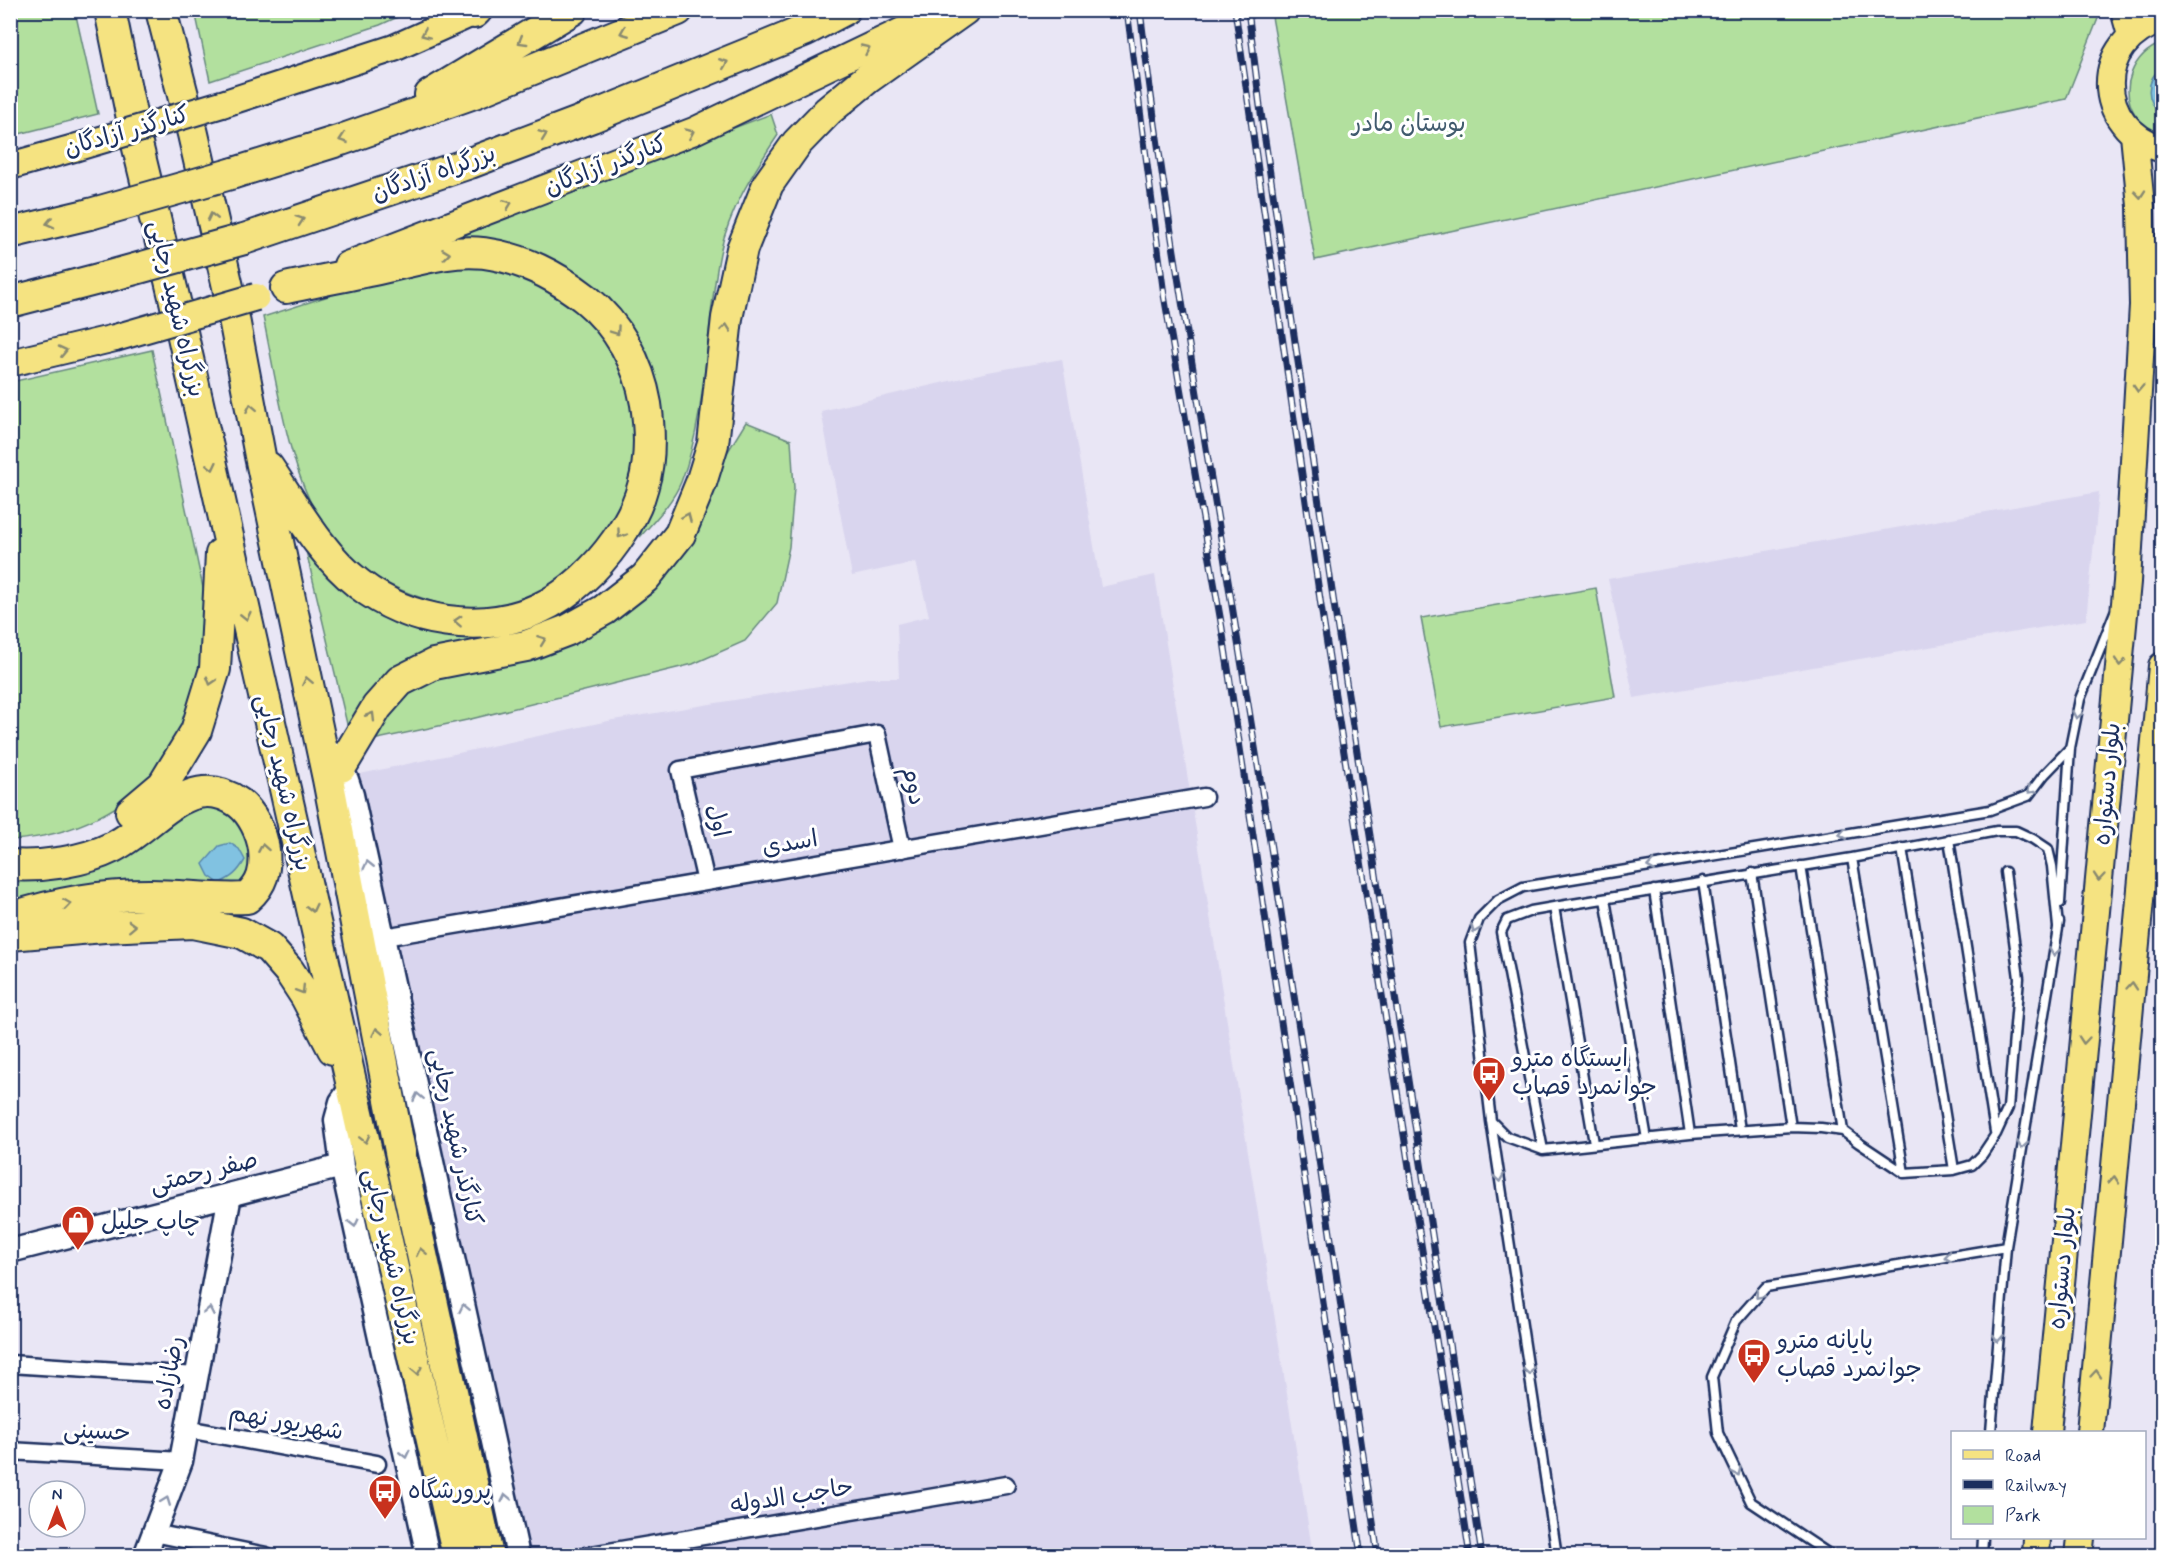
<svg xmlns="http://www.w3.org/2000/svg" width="2173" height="1566" font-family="Mynerve,'Playpen Sans Arabic',sans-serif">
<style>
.built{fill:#d9d5ee}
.green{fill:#b2e09e;stroke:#66887e;stroke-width:1.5}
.water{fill:#81c2e1;stroke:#5887ad;stroke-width:1.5}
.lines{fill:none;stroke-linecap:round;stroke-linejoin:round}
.lane-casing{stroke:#1b2f5e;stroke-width:13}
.street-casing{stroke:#1b2f5e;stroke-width:21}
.secondary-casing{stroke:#1b2f5e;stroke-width:27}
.primary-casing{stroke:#1b2f5e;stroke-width:30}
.highway-casing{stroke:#1b2f5e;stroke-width:34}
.lane{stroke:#fff;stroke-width:8}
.street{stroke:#fff;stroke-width:16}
.secondary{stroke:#fff;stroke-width:22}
.primary{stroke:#f5e381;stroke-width:26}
.highway{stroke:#f5e381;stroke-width:30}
.rail-casing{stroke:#1b2f5e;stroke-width:7}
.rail{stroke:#fff;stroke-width:4.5;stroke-dasharray:14;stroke-linecap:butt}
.primary-bridge-casing{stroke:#1b2f5e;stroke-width:30;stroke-linecap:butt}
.highway-bridge-casing{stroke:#1b2f5e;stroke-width:34;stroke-linecap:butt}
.primary-bridge{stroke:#f5e381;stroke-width:26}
.highway-bridge{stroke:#f5e381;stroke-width:30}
.oneway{stroke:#888970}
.oneway2{stroke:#8d97ae}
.labels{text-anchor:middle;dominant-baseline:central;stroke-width:6;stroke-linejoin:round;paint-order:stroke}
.park-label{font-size:24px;fill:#415b6e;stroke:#fff}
.street-label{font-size:24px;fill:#1b2f5e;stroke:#fff}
.poi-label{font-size:24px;fill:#1b2f5e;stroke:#fff;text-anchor:start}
</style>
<rect width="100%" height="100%" fill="#e9e6f5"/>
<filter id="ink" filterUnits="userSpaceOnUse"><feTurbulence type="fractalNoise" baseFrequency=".0167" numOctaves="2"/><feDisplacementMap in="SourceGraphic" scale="12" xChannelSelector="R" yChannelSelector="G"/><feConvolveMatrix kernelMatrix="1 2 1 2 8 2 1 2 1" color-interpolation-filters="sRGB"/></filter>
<g filter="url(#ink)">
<path class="built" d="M 1062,359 L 1101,587 L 1155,575 L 1313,1555 L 526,1555 L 351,776 L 613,720 L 868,678 L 899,678 L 897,624 L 929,616 L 916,562 L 852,576 L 821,411 L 988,372 Z
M 2099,492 L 2086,620 L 1634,698 L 1608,579 Z"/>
<path class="green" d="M 11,10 L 75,11 L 98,114 L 11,136 Z
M 195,11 L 195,10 L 411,11 L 380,25 L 210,81 Z
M 1271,11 L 1271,10 L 2101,11 L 2066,99 L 1315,260 Z
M 2162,43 L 2162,67 C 2143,82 2151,92 2159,111 L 2162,113 L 2162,136 C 2152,131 2143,126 2136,116 C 2118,88 2133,54 2162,43 Z
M 771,114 L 778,135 C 754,171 729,210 720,253 C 705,326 708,414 681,482 C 673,502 654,521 640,537 L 646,513 L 646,364 L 536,256 L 375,263 Z
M 458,264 C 476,267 506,269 523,275 C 539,281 578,306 589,319 C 616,350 636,401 636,443 C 636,452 633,462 631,471 C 630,478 630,487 627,494 C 621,507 606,536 598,547 C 571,582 514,608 471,609 C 453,609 433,602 416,596 C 383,584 346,562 326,531 C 287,470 278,387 263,317 L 400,273 Z
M 152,350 L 208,611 C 208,640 203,679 194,706 C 190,717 183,728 177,738 C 174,745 171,753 167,759 C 132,809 70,837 11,840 L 11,382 Z
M 746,422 L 791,440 L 794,488 L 789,547 L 777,603 L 745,641 L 693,664 L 467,720 L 373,740 L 387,710 L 415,685 L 594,628 L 719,466 Z
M 307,555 L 347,590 L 438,632 L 493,636 L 434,651 L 351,741 Z
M 1596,588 L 1615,697 L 1441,727 L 1421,618 Z
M 218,806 C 248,823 245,832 254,863 L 240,886 L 61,895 L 11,899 L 10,878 L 186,808 Z"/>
<path class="water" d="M 2162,67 L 2162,113 C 2144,101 2146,80 2162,67 Z
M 230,843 L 239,849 L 245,860 C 238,872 232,878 219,883 L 209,876 L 203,864 L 219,846 Z"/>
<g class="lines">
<defs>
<path id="lane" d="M 1949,839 L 1995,1132
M 1902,848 L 1954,1170
M 1852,858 L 1904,1173
M 1801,866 L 1843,1131
M 1752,873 L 1791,1127
M 1703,881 L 1740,1130
M 1654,890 L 1690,1134
M 1605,899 L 1647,1139
M 2060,903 L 2070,748 L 2080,699 L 2115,612
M 1554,907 L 1594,1143
M 1491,1121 L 1507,1137 L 1543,1150 L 1690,1134 L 1791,1127 L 1821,1128 L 1843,1131 L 1859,1143 L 1904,1173 L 1954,1170 L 1972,1165 L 1982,1155 L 1996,1134 L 2008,1108 L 2019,978 L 2005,872
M 1543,1150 L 1501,932 L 1507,920 L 1531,911 L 1554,907 L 1852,858 L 1997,831 L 2016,831 L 2033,839 L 2048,849 L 2052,866 L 2058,927
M 1991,1432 L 2006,1247 L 2059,922
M 1557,1556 L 1491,1121 L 1470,943 L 1479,919 L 1498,900 L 1523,887 L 1990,810 L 2028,796 L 2044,775 L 2070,748
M 1832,1556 L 1751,1502 L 1718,1433 L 1712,1377 L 1736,1321 L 1766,1287 L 2006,1247
M 1982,1556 L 1983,1538"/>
<path id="street" d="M 706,882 L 680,770 L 877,734 L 902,849
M 384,937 L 1204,797
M 10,1364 L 197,1376
M 187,1429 L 377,1464
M 10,1451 L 181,1461
M 154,1533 L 266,1556
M 585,1556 L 1006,1485"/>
<path id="secondary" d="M 333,754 L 347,780 L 352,795 L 518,1556
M 352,1086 L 341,1102 L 336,1120 L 342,1166 L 428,1556
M 10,1251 L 342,1166
M 145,1556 L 181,1461 L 230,1195"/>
<path id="primary" d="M 2124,10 L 2131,35
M 2162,20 C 2092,41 2093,127 2162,149
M 222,104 L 394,48 L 479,10
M 10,166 L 74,148
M 347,265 L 694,131 L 946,10
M 10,363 L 115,338
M 2047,1432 L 2127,582 L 2143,305 L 2141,206 L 2134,135
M 2090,1432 L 2162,666
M 2036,1556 L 2037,1538
M 2079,1556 L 2081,1538"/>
<path id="highway" d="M 110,10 L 138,148 L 175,301 L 458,1556
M 161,10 L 193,134 L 228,287 L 260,456 L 328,779 L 404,1172 L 488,1556
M 474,13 L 477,10
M 430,95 L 572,10
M 234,173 L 341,140 L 474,93 L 678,10
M 10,233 L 90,214
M 244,239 L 470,163 L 592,117 L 806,30 L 844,10
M 10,302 L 106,277
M 268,467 C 296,508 320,554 359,584 C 409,623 482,635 540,608 C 570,594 597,568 616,541 C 628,524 638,506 643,486 C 651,459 650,431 646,404 C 639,363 618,325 586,299 C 557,276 521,258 484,253 C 449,249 415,261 382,268 C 350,275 318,281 286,288
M 341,767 L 377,707 L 400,681 L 434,664 L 526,646 L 568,630 L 604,610 L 645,578 L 680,534 L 701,483 L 713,444 L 727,318 L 742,249 L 768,184 L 797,143 L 828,111 L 868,78 L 964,10
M 131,812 L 163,785 L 196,731 L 215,669 L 221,554
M 10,865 C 43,867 83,862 113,847 C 154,827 190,767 239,803 C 252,813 262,833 264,850 C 266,870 263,884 247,898 C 215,900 183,895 150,895 C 104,895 54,903 10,918
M 10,935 L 104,927 L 193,923 L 242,933 L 269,948 L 289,971 L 306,997 L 333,1049"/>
</defs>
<use href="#lane" class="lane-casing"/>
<use href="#street" class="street-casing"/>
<use href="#secondary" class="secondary-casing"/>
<use href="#primary" class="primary-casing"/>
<use href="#highway" class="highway-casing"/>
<use href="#lane" class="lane"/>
<use href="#street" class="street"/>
<use href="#secondary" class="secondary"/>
<use href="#primary" class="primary"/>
<use href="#highway" class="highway"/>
<defs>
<path id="rail" d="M 1127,10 L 1164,295 L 1222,628 L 1361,1556
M 1140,10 C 1165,216 1202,419 1235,624 C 1286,934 1332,1245 1378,1556
M 1235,10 L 1321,606 L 1470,1556
M 1248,10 L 1260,106 L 1334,604 L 1482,1556"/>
</defs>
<use href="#rail" class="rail-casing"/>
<use href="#rail" class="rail"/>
<defs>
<path id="primary-bridge" d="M 74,148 L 222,104
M 115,338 L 256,297"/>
<path id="highway-bridge" d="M 90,214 L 234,173
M 106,277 L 244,239"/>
</defs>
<use href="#primary-bridge" class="primary-bridge-casing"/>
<use href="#highway-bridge" class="highway-bridge-casing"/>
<use href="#primary-bridge" class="primary-bridge"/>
<use href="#highway-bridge" class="highway-bridge"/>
</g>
<defs><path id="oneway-chevron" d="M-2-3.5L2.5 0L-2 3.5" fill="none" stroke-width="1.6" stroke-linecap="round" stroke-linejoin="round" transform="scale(1.5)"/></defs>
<g class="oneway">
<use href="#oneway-chevron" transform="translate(624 32) rotate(158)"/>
<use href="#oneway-chevron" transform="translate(425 34) rotate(156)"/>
<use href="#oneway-chevron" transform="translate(522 41) rotate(149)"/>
<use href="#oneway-chevron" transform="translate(866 49) rotate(-25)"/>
<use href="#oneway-chevron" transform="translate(724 63) rotate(-22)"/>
<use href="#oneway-chevron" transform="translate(690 133) rotate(-23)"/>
<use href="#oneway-chevron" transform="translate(543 135) rotate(-21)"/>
<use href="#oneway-chevron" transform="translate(343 139) rotate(161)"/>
<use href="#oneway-chevron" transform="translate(2140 194) rotate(85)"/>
<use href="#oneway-chevron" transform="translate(508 204) rotate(-21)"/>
<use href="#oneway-chevron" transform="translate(212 217) rotate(-103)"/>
<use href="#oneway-chevron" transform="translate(300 220) rotate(-19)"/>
<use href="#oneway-chevron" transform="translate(50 223) rotate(167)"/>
<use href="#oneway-chevron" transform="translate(446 254) rotate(-7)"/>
<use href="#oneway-chevron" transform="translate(726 328) rotate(-84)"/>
<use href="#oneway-chevron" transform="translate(616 331) rotate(55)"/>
<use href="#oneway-chevron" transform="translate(63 351) rotate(-13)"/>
<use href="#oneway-chevron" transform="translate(2138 388) rotate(93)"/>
<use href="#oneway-chevron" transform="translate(251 408) rotate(-101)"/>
<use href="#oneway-chevron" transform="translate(212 466) rotate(77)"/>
<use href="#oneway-chevron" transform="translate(687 517) rotate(-67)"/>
<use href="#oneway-chevron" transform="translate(621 534) rotate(125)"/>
<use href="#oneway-chevron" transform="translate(246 616) rotate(77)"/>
<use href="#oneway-chevron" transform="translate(458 621) rotate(-177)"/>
<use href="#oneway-chevron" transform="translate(542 640) rotate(-21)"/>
<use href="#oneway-chevron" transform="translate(2120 662) rotate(95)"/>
<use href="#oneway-chevron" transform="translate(211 681) rotate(107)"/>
<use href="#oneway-chevron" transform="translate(307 681) rotate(-102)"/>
<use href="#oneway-chevron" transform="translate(371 716) rotate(-59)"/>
<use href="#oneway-chevron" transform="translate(263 848) rotate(-100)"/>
<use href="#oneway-chevron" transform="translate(2099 877) rotate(95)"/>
<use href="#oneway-chevron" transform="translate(67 904) rotate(-8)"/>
<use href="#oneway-chevron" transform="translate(312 908) rotate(77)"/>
<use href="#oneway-chevron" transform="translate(132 926) rotate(-2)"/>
<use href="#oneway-chevron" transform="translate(2132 986) rotate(-85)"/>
<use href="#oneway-chevron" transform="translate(301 990) rotate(58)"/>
<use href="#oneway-chevron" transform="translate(377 1032) rotate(-101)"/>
<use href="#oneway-chevron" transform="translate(2084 1040) rotate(95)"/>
<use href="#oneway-chevron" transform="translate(365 1139) rotate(76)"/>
<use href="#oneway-chevron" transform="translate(2114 1180) rotate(-85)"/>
<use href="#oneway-chevron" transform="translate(421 1252) rotate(-102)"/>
<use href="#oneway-chevron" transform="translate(417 1371) rotate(78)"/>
<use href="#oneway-chevron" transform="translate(2096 1374) rotate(-85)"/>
</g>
<g class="oneway2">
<use href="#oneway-chevron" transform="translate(2077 715) rotate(101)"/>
<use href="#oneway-chevron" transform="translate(2031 790) rotate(135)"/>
<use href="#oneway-chevron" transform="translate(1843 834) rotate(171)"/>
<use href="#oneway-chevron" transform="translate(368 865) rotate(-103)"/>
<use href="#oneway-chevron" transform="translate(1651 866) rotate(171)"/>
<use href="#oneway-chevron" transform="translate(1475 929) rotate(111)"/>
<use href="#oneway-chevron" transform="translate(2054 952) rotate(99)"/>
<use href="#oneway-chevron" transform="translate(418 1097) rotate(-102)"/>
<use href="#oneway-chevron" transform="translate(2022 1145) rotate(99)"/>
<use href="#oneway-chevron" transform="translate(1499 1178) rotate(81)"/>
<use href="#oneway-chevron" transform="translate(354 1223) rotate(77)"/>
<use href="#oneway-chevron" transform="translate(1948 1257) rotate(171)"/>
<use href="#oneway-chevron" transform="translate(1759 1295) rotate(131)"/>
<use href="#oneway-chevron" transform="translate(464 1308) rotate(-102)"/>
<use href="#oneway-chevron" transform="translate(209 1311) rotate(-80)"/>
<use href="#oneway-chevron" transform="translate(1998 1338) rotate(94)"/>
<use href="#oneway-chevron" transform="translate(1529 1371) rotate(81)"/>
<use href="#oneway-chevron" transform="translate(405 1454) rotate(77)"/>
<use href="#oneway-chevron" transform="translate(1737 1472) rotate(65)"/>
<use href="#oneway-chevron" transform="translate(506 1498) rotate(-102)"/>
<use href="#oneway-chevron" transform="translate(166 1501) rotate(-69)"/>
</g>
</g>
<defs>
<symbol id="bus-pin" viewBox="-11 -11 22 30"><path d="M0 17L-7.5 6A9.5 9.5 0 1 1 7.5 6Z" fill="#c8321e" stroke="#fff"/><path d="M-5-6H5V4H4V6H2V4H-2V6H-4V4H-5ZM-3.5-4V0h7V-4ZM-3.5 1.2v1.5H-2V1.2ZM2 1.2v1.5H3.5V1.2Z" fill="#fff"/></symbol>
<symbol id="shop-pin" viewBox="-11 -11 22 30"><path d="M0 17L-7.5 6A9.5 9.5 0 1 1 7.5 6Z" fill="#c8321e" stroke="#fff"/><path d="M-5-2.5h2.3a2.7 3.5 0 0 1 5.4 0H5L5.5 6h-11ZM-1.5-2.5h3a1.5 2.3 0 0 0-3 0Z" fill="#fff"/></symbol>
</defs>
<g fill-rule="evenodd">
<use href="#bus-pin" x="1470" y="1054" width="38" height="52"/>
<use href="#shop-pin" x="59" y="1203" width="38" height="52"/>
<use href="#bus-pin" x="1735" y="1336" width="38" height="52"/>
<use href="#bus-pin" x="366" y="1472" width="38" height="52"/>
</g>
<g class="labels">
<g class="park-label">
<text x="1409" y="124">بوستان مادر</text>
</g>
<g class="street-label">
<text transform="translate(127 132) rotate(-16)">کنارگذر آزادگان</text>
<text transform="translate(606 166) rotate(-21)">کنارگذر آزادگان</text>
<text transform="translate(434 174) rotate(-19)">بزرگراه آزادگان</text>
<text transform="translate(176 309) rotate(77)">بزرگراه شهید رجایی</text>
<text transform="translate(283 783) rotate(77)">بزرگراه شهید رجایی</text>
<text transform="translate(2108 784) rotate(-85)">بلوار دستواره</text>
<text transform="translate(913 786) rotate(78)">دوم</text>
<text transform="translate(717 821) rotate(77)">اول</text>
<text transform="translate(790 844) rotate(-10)">اسدی</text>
<text transform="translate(455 1137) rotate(78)">کنارگذر شهید رجایی</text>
<text transform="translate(204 1173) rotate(-14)">صفر رحمتی</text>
<text transform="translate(391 1257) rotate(77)">بزرگراه شهید رجایی</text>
<text transform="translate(2063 1268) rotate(-85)">بلوار دستواره</text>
<text transform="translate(170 1373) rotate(-79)">رضازاده</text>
<text transform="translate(286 1423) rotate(10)">شهریور نهم</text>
<text transform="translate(97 1432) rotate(3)">حسینی</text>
<text transform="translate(792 1497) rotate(-9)">حاجب الدوله</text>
</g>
<g class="poi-label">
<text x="1512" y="1059">ایستگاه مترو<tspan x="1512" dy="28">جوانمرد قصاب</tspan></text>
<text x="101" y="1222">چاپ جلیل</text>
<text x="1777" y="1341">پایانه مترو<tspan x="1777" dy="28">جوانمرد قصاب</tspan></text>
<text x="408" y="1491">پرورشگاه</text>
</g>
</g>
<rect width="2173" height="1566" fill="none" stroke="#fff" stroke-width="36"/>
<rect x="18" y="18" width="2137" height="1530" fill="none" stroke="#1b2f5e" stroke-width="2" filter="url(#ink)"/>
<rect x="1951" y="1431" width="195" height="108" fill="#ffffff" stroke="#a4acbf" stroke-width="1.5"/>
<rect x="1963" y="1450" width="30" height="9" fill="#f5e381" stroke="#a4acbf" stroke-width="1.5"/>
<text x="2005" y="1461" font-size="18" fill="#1b2f5e">Road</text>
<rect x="1963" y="1480" width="30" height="9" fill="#1b2f5e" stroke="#a4acbf" stroke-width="1.5"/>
<text x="2005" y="1491" font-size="18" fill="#1b2f5e">Railway</text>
<rect x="1963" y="1506" width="30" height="18" fill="#b2e09e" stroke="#a4acbf" stroke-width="1.5"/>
<text x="2005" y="1521" font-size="18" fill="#1b2f5e">Park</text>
<g transform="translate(57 1509)"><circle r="28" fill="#ffffff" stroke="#a4acbf" stroke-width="1.5"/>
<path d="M0-4.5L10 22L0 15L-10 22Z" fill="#c8321e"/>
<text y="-9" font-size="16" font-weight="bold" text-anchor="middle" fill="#1b2f5e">N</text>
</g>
</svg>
